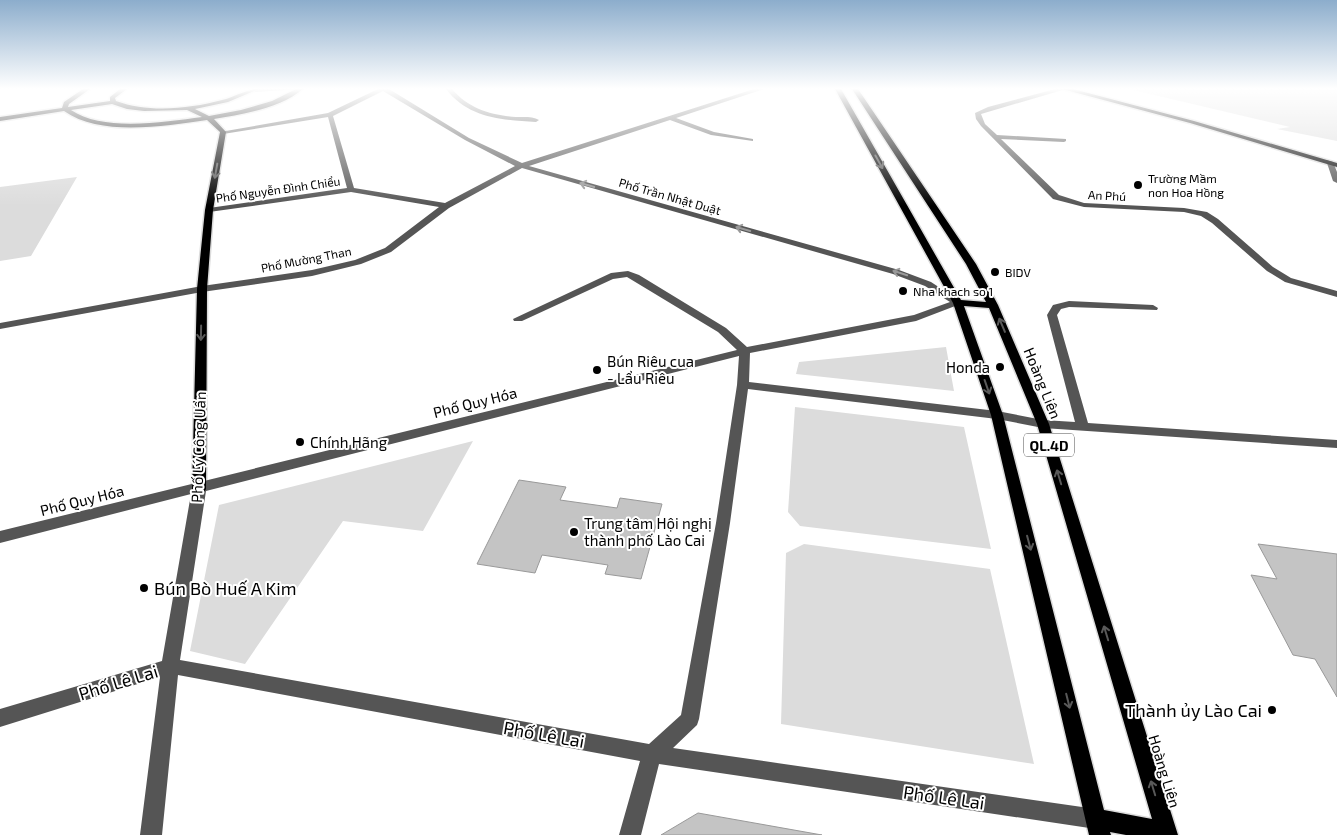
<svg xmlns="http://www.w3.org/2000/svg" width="1337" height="835" font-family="'Exo 2',sans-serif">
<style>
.green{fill:#dcdcdc}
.building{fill:#c4c4c4;stroke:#999}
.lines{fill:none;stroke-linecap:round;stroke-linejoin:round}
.major-casing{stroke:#dbdbdb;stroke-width:3}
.minor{fill:#555;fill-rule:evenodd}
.major{fill:#000;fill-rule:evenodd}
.oneway{stroke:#595959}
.oneway2{stroke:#999}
.poi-dot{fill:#000;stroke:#fff;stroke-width:2}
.labels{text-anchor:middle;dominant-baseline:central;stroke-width:4;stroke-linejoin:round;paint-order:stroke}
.far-poi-label{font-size:12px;fill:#000;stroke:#fff;text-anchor:start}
.far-street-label{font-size:12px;fill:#000;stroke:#fff}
.shield{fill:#fff;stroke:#4c4c4c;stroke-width:1}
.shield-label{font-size:14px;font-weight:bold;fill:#000}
.poi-label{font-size:15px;fill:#000;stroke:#fff;text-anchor:start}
.street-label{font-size:15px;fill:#000;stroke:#fff}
.near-poi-label{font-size:18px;fill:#000;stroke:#fff;text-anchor:start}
.near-street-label{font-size:18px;fill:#000;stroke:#fff}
</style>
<rect width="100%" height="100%" fill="#fff"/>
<path class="green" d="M 1129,89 L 1337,89 L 1337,141 L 1277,129 L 1290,127 Z
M 77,177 L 31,256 L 0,261 L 0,187 Z
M 946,347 L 954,391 L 796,374 L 799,362 Z
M 795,407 L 964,427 L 991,549 L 800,526 L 788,512 Z
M 473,441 L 423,531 L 343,521 L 245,664 L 190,651 L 219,505 Z
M 804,544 L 990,569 L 1034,764 L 781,724 L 786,553 Z"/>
<path class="building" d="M 519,480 L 566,487 L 560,500 L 617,508 L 620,498 L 662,504 L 641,579 L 605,574 L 608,565 L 542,555 L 535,573 L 477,564 Z
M 1258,544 L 1337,554 L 1337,697 L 1315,659 L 1293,655 L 1251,575 L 1277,579 Z
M 698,813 L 822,835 L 661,835 Z"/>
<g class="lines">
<defs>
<path id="major" d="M 83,89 L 90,89 L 69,104 L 68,107 L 110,101 L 110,97 L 120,89 L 127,89 L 115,98 L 116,101 C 149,113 188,109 222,100 C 234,97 246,89 259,89 L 228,102 L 195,109 L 209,116 L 241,110 L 272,101 L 296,89 L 303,89 C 279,109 243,114 214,119 L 226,132 L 213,210 L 207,289 L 206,489 L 204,492 L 194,492 L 192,489 L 197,289 L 205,210 L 220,132 L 207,120 C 164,126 101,137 64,111 L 0,121 L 0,117 L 62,108 L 64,102 ZM 112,104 L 127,109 L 144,111 L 187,110 L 202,117 C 164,122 103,132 71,110 Z
M 835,89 L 841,89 L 961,300 L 986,302 L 966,264 L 852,89 L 858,89 L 976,264 L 998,305 L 1049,424 L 1178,835 L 1126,835 L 1110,832 L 1111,835 L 1089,835 L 991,415 L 953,303 ZM 964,306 L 989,308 L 1037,424 L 1152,819 L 1104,810 L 1003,415 Z
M 1062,89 L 1073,89 L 1194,121 L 1337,163 L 1337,167 L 1190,123 Z"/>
</defs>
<use href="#major" class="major-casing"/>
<path class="minor" d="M 253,89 L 300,89 L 255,92 Z
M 378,89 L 389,89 L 469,138 L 522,163 L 754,89 L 764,89 L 676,118 L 714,132 L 753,139 L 753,141 L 711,135 L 670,120 L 529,166 L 899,270 L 931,282 L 963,303 L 916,321 L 750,353 L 749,382 L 997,411 L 1043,420 L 1075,422 L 1047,315 L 1053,305 L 1069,301 L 1153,305 L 1158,308 L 1157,310 L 1069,307 L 1061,309 L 1057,315 L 1088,423 L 1337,440 L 1337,448 L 1043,428 L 997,419 L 748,389 L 730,523 L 699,719 L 697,725 L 673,748 L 1096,809 L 1103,812 L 1106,819 L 1103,826 L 1096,829 L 659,764 L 641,835 L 619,835 L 640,761 L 178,675 L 162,835 L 140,835 L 160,677 L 0,727 L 0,709 L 162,661 L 191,494 L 0,543 L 0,531 L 737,350 L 718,332 L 627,277 L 613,279 L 522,321 L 514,321 L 513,319 L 611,273 L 628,271 L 639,275 L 726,328 L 747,347 L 914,315 L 950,302 L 925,286 L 893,274 L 522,168 L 449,208 L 391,252 L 361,264 L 312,276 L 202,292 L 0,329 L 0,323 L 202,286 L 312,270 L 355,260 L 385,248 L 439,207 L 351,192 L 209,212 L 205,210 L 209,208 L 347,188 L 328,117 L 223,134 L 220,132 L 328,113 ZM 383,91 L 465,140 L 515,166 L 445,203 L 354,188 L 333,116 ZM 739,356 L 737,385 L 716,523 L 681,715 L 649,744 L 180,660 L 206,491 Z
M 446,89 L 452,89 C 469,109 491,115 516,117 C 523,117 533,116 539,120 L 536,122 C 502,120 468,118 446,89 Z
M 1055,89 L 1066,89 L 981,114 L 985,124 L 997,135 L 1066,139 L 1066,141 L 1064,142 L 1001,139 L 1059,195 L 1084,203 L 1184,208 L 1207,212 L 1218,219 L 1273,267 L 1291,278 L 1337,291 L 1337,297 L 1285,282 L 1267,271 L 1212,223 L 1201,216 L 1184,212 L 1084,207 L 1053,199 L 981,126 L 976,119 L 975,113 L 988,107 Z
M 1326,160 L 1333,162 L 1337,172 L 1337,183 L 1333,181 Z"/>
<use href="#major" class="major"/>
</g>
<defs><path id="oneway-shaft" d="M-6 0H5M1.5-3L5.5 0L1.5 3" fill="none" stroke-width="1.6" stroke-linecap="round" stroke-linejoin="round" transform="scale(1.25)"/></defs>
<g class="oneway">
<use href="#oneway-shaft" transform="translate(879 162) rotate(61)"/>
<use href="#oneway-shaft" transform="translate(216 171) rotate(100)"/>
<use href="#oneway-shaft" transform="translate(1002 325) rotate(-113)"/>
<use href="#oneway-shaft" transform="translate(201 333) rotate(91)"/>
<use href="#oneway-shaft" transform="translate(987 387) rotate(71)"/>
<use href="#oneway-shaft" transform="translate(1059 477) rotate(-107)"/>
<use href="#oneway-shaft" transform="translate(1029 543) rotate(75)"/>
<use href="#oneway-shaft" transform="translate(1106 633) rotate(-107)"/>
<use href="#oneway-shaft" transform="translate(1068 701) rotate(76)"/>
<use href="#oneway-shaft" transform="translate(1153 788) rotate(-107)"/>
</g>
<g class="oneway2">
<use href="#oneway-shaft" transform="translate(587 185) rotate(-164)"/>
<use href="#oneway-shaft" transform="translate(743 229) rotate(-164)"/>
<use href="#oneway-shaft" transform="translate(900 273) rotate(-162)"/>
</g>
<linearGradient id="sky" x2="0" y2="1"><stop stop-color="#8cadcc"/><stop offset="0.43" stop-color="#fff"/><stop offset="1" stop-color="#fff" stop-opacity="0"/></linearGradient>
<rect width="1337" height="206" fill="url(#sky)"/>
<g class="poi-dot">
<circle cx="1138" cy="185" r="5"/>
<circle cx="995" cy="272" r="5"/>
<circle cx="903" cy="291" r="5"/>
<circle cx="1000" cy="367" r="5"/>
<circle cx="597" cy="370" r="5"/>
<circle cx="300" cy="442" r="5"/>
<circle cx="574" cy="532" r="5"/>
<circle cx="144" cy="588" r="5"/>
<circle cx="1272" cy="710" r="5"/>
</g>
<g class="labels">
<g class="far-poi-label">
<text x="1148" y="178">Trường Mầm<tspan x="1148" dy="14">non Hoa Hồng</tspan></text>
<text x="1005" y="272">BIDV</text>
<text x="913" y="291">Nha khach so 1</text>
</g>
<g class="far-street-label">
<text transform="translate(278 189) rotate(-8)">Phố Nguyễn Đình Chiểu</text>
<text transform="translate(1107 195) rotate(3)">An Phú</text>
<text transform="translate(670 196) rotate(16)">Phố Trần Nhật Duật</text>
<text transform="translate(306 259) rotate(-11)">Phố Mường Than</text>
</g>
<rect class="shield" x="1024" y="433.5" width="50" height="23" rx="4"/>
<g class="shield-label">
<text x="1049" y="445">QL.4D</text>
</g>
<g class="poi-label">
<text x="607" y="361">Bún Riêu cua<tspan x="607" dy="17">- Lẩu Riêu</tspan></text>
<text x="990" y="367" text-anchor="end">Honda</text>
<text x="310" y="442">Chính Hãng</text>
<text x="584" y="523">Trung tâm Hội nghị<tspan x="584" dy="17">thành phố Lào Cai</tspan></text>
</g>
<g class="street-label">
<text transform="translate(1043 383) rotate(68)">Hoàng Liên</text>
<text transform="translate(475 402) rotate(-14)">Phố Quy Hóa</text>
<text transform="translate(198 447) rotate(-88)">Phố Lý Công Uẩn</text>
<text transform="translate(82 500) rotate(-14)">Phố Quy Hóa</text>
<text transform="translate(1165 771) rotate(73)">Hoàng Liên</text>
</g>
<g class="near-poi-label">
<text x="154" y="588">Bún Bò Huế A Kim</text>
<text x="1262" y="710" text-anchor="end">Thành ủy Lào Cai</text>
</g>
<g class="near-street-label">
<text transform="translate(118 682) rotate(-17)">Phố Lê Lai</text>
<text transform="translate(544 734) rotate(10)">Phố Lê Lai</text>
<text transform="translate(944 797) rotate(8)">Phố Lê Lai</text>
</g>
</g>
</svg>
